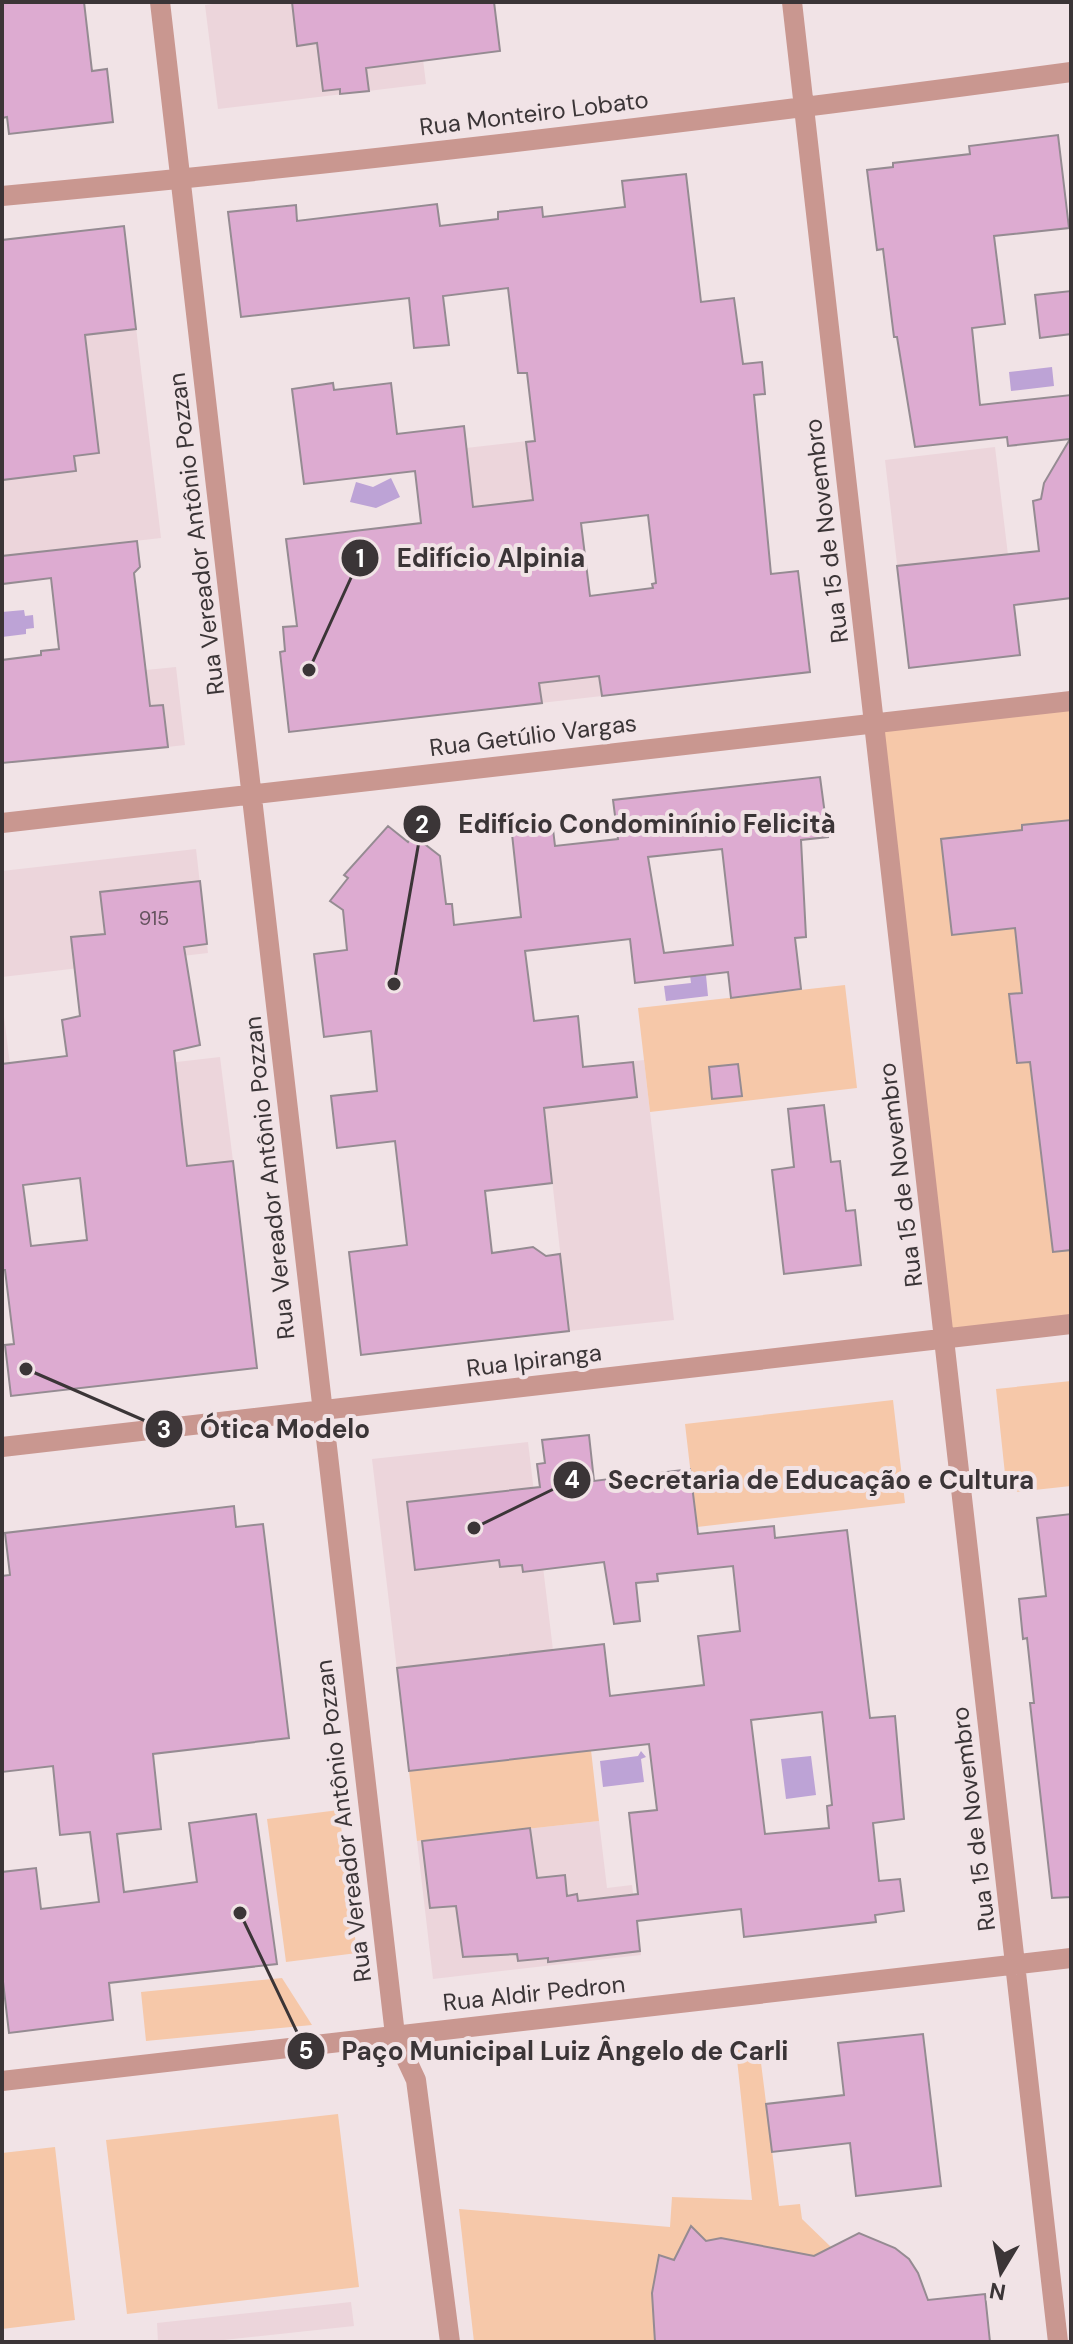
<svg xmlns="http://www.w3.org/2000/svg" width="1073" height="2344" font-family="'DM Sans',sans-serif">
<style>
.built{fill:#ecd5db}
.green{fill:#f6c8a9}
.water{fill:#bda3d6}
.building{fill:#ddabd1;stroke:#958b92;stroke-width:2;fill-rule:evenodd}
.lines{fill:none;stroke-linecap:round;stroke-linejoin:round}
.street{stroke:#c99790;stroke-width:20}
.labels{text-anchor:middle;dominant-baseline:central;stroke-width:8;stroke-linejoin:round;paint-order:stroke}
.number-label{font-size:20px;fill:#64525e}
.street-label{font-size:24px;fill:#3b3537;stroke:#f1e3e6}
.leader{fill:none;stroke:#3b3537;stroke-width:3}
.callout-dot{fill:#3b3537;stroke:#f1e3e6;stroke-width:3}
.mark-label{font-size:24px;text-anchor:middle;font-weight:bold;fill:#fff}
.callout-label{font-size:26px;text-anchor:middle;font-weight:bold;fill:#3b3537;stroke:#f1e3e6;stroke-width:8;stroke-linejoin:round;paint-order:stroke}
</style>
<rect width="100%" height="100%" fill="#f1e3e6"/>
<path class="built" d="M 228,2 L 416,2 L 426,84 L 218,109 L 205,5 Z
M 124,226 L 161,538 L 3,556 L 2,240 Z
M 571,436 L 602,696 L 497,708 L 466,448 Z
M 995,447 L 1020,655 L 909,668 L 885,460 Z
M 176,667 L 185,745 L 54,760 L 48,709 L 149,697 L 146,670 Z
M 196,849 L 208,953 L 2,977 L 2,871 Z
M 2,1000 L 12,1081 L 220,1057 L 233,1161 L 23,1185 L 2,1134 Z
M 644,1060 L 674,1320 L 569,1331 L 540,1072 Z
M 528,1442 L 553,1650 L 604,1644 L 616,1747 L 409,1771 L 372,1459 Z
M 599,1821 L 607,1888 L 632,1885 L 641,1955 L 433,1979 L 417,1841 Z
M 351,2302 L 354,2326 L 205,2342 L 158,2342 L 157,2323 Z"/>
<path class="green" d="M 1071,701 L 1071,1324 L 945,1339 L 874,723 Z
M 845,985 L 857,1088 L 650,1112 L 638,1008 Z
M 1071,1381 L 1071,1486 L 1007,1493 L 996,1389 Z
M 893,1400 L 905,1503 L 697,1527 L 685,1424 Z
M 591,1750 L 599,1821 L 417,1841 L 409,1771 Z
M 339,1810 L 357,1953 L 286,1962 L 267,1819 Z
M 282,1978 L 312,2025 L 146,2041 L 141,1992 Z
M 759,2047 L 779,2206 L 800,2204 L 802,2219 L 831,2247 L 818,2257 L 721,2238 L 706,2241 L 691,2226 L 676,2260 L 659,2256 L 652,2293 L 655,2342 L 474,2342 L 459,2209 L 670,2227 L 672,2197 L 752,2200 L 736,2050 Z
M 338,2114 L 359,2287 L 127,2314 L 106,2140 Z
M 55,2147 L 75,2320 L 2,2329 L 2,2153 Z"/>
<path class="water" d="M 1052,367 L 1054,386 L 1011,391 L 1009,372 Z
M 391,478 L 400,497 L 376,508 L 350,502 L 356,482 L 373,487 Z
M 24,610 L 25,616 L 33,615 L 34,628 L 26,629 L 26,634 L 2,637 L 2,612 Z
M 705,965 L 708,996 L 666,1001 L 664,986 L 691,983 L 689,967 Z
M 641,1751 L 646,1757 L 641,1759 L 644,1782 L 603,1787 L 600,1761 L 638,1756 Z
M 811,1756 L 816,1795 L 786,1799 L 781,1759 Z"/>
<path class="building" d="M 2,2 L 84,2 L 92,71 L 107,69 L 113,122 L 9,134 L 7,117 L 2,118 Z
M 292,2 L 494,2 L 500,51 L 366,68 L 369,91 L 340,94 L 340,89 L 323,91 L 317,43 L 297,46 Z
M 1058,135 L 1069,228 L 994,236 L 1005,324 L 972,328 L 980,405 L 1071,395 L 1071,598 L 1014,605 L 1020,655 L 909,668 L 897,566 L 1039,551 L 1033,501 L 1041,499 L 1044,483 L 1070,439 L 1008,446 L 1007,437 L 915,447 L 897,337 L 894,337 L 883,249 L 877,250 L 867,170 L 893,167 L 893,163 L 970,154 L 969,146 Z
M 686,174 L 701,302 L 734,298 L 743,364 L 762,362 L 765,394 L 754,395 L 771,574 L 798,571 L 810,672 L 602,696 L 599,676 L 539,683 L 542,703 L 289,732 L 280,652 L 285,651 L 283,627 L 297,626 L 286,539 L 421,523 L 415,471 L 304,484 L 292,389 L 333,383 L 334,390 L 391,383 L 397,434 L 464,426 L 473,507 L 533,500 L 526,442 L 535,441 L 527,373 L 518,373 L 508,288 L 443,296 L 449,345 L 414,348 L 409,298 L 241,317 L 228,212 L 296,205 L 297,221 L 437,204 L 440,226 L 498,219 L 498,212 L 542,207 L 543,217 L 625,207 L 622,181 ZM 648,515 L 656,583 L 652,584 L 653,588 L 590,596 L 581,523 Z
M 124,226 L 136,329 L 85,335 L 99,453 L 74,456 L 76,471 L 2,480 L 2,240 Z
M 1071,291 L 1071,334 L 1040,338 L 1035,295 Z
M 137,541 L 140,567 L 134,573 L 150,706 L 163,705 L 168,747 L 2,763 L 2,660 L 41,655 L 41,651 L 59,649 L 51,578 L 2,584 L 2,556 Z
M 820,777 L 828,837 L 801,840 L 806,937 L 795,938 L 801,989 L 731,998 L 728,972 L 635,983 L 630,939 L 525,951 L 534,1021 L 578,1016 L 583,1067 L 633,1062 L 637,1097 L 544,1108 L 552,1183 L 485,1191 L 492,1253 L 533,1247 L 546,1256 L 560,1254 L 569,1331 L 361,1355 L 349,1252 L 407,1245 L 395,1141 L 337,1148 L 331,1096 L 377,1091 L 371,1031 L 324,1037 L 314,954 L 347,950 L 343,910 L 330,901 L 348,878 L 344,875 L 388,826 L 408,842 L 413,835 L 440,856 L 446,904 L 452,904 L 454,925 L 521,917 L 512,834 L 553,829 L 555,846 L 618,839 L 613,800 ZM 722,849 L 733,945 L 664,953 L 648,857 Z
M 1071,820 L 1071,1250 L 1053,1252 L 1030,1062 L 1017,1063 L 1009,994 L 1022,993 L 1015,928 L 952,935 L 941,839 L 1022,830 L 1022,825 Z
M 200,881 L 207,944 L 184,947 L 200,1045 L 174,1051 L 182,1124 L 187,1166 L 233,1161 L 257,1368 L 11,1396 L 5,1345 L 14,1344 L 5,1270 L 2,1270 L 2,1064 L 67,1056 L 62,1020 L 80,1016 L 71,937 L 105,934 L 100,892 ZM 80,1178 L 87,1240 L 31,1246 L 23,1185 Z
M 738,1064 L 742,1096 L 712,1099 L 709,1067 Z
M 824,1105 L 831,1162 L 840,1161 L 846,1211 L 855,1210 L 861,1265 L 784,1274 L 772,1170 L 794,1167 L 788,1109 Z
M 589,1435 L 594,1481 L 690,1469 L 698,1534 L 774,1526 L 775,1538 L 847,1530 L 870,1718 L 895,1716 L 904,1819 L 873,1823 L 879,1881 L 900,1879 L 904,1911 L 875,1915 L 876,1922 L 744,1937 L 741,1909 L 637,1921 L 640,1951 L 548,1962 L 548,1958 L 518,1961 L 517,1954 L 463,1957 L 456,1906 L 430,1908 L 422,1841 L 530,1828 L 537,1878 L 565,1875 L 567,1896 L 577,1894 L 578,1901 L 638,1894 L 629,1813 L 657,1810 L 649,1744 L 409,1771 L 397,1668 L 604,1644 L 610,1696 L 704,1685 L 698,1636 L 740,1631 L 733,1566 L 657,1574 L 658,1581 L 636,1583 L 640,1621 L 614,1624 L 604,1562 L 523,1572 L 522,1565 L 500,1567 L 499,1560 L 415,1570 L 407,1502 L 540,1487 L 537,1464 L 545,1463 L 542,1440 ZM 822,1712 L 832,1805 L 827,1806 L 829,1828 L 765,1834 L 751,1720 Z
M 234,1506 L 236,1527 L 263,1524 L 289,1738 L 153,1754 L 161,1829 L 117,1834 L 124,1892 L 197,1882 L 189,1823 L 256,1814 L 277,1964 L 109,1983 L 113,2020 L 9,2033 L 2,1973 L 2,1872 L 36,1868 L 41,1909 L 99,1902 L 90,1832 L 60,1835 L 53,1766 L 2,1772 L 2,1576 L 10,1575 L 5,1533 Z
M 1071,1514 L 1071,1897 L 1052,1898 L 1030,1703 L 1034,1703 L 1027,1638 L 1023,1639 L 1019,1599 L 1046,1596 L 1037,1518 Z
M 923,2034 L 941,2186 L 856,2196 L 850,2143 L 772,2152 L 766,2104 L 844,2095 L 838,2043 Z
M 691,2226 L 706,2241 L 721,2238 L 814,2256 L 859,2233 L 895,2248 L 909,2259 L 918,2273 L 928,2300 L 985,2294 L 990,2342 L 655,2342 L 652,2293 L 659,2255 L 674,2260 Z"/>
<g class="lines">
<path class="street" d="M 160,2 L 395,2035 L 416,2080 L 450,2342
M 792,2 L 1058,2342
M 2,196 C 359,163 716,120 1071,72
M 2,823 L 1071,701
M 2,1447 L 1071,1324
M 2,2081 L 1071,1958"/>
</g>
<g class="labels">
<g class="number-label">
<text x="154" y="918">915</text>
</g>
<g class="street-label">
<text transform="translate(534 113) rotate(-7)">Rua Monteiro Lobato</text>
<text transform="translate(826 531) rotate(-97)">Rua 15 de Novembro</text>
<text transform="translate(196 534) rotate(-97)">Rua Vereador Antônio Pozzan</text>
<text transform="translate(533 735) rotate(-7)">Rua Getúlio Vargas</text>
<text transform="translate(900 1175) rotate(-97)">Rua 15 de Novembro</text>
<text transform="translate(269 1178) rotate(-96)">Rua Vereador Antônio Pozzan</text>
<text transform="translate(534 1360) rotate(-7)">Rua Ipiranga</text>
<text transform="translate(973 1819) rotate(-97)">Rua 15 de Novembro</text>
<text transform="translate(343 1821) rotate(-97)">Rua Vereador Antônio Pozzan</text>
<text transform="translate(534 1993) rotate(-6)">Rua Aldir Pedron</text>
</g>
</g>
<path class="leader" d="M309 670L360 558M394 984L422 824M26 1369L164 1429M474 1528L572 1480M240 1913L306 2051"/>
<g class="callout-dot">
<circle cx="309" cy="670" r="8"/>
<circle cx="394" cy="984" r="8"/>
<circle cx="26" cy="1369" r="8"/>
<circle cx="474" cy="1528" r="8"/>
<circle cx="240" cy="1913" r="8"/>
<circle cx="360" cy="558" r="20"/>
<circle cx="422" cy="824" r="20"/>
<circle cx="164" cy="1429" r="20"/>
<circle cx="572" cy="1480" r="20"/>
<circle cx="306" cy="2051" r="20"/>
</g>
<g class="mark-label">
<text x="360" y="567">1</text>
<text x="422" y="833">2</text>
<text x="164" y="1438">3</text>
<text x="572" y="1488">4</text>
<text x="306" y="2059">5</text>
</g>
<g class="callout-label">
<text x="491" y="567">Edifício Alpinia</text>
<text x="647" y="833">Edifício Condominínio Felicità</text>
<text x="285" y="1438">Ótica Modelo</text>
<text x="821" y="1489">Secretaria de Educação e Cultura</text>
<text x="565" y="2060">Paço Municipal Luiz Ângelo de Carli</text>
</g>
<rect width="1073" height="2344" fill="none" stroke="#3b3537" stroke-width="8"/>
<g transform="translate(1001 2272) rotate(190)" stroke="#f1e3e6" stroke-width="6" paint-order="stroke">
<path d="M0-6L14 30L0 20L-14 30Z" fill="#3b3537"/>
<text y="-12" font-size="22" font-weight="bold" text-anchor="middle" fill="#3b3537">N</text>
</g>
</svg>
